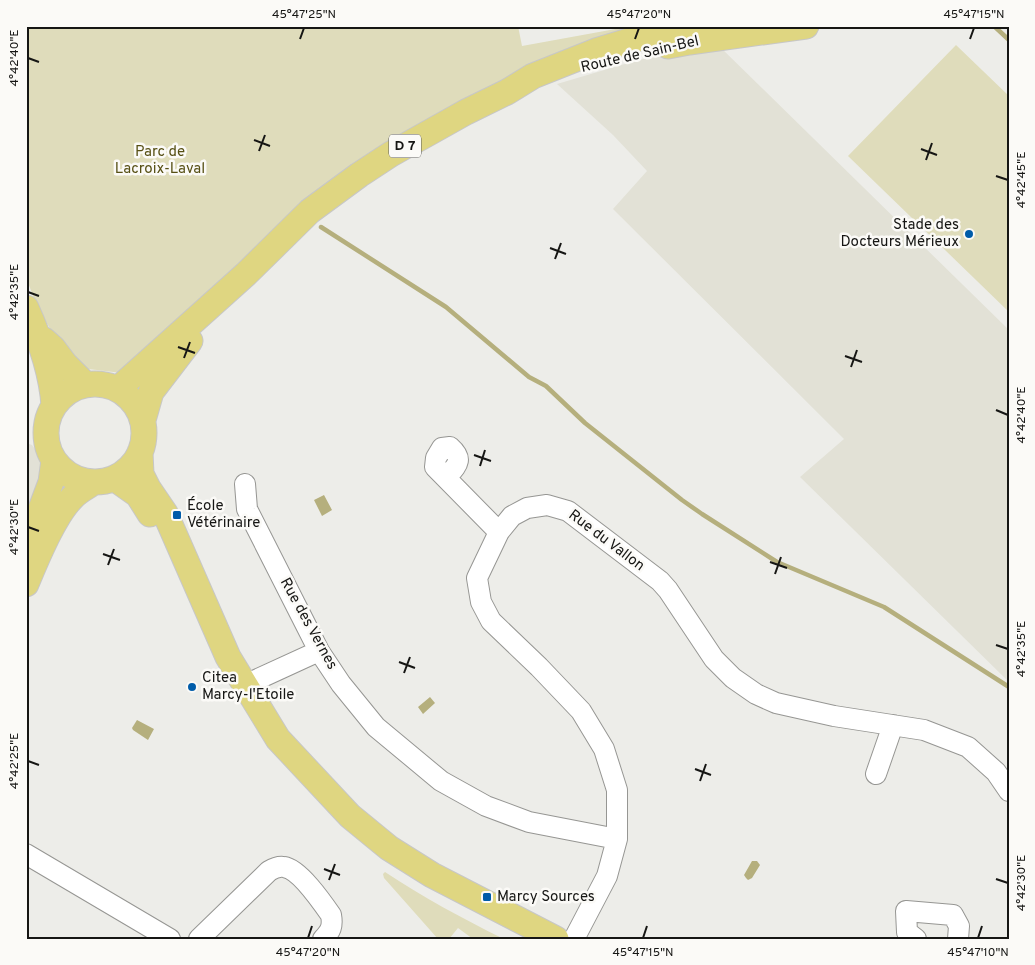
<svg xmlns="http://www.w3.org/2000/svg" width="1035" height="965" font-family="Overpass,sans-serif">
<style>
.built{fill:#e2e1d6}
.green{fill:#dfdcbb}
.water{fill:#b5af7d}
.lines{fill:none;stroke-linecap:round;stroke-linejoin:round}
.stream{stroke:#b5af7d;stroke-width:4.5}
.minor-casing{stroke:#969693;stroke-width:22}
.major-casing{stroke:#c7c7c7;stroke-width:27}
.minor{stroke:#fff;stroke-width:20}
.major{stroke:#dfd681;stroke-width:25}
.ticks{fill:none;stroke:#161614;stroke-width:2}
.poi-dot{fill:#005ca9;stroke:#fbfaf7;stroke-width:2}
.labels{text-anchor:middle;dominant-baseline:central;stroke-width:5;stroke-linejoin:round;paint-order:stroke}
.shield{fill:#fbfaf7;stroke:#5b5a58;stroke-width:1}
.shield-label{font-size:14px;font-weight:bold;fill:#161614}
.street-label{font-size:15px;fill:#161614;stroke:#fbfaf7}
.park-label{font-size:15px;fill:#575014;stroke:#fbfaf7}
.poi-label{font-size:15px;fill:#161614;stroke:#fbfaf7;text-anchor:start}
.neatline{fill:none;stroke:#161614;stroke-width:2}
.ticks-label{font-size:12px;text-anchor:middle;fill:#161614}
</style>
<rect width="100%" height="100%" fill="#edede9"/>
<path class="built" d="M 719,46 L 1009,330 L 1009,682 L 800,477 L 844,439 L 613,209 L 647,171 L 613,135 L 557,84 L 638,60 Z
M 26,443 L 32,445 L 38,453 L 43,472 L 26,523 Z"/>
<path class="green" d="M 26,26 L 518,26 L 522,46 L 632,26 L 642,26 L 401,138 L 122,373 L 80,368 L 63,350 L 37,307 L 26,277 Z
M 956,45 L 1009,96 L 1009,312 L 848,156 Z
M 385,872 C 423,897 463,919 504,939 L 473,939 L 458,928 L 449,939 L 438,939 L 384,878 L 383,874 Z"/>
<path class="water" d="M 324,495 L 332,510 L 322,516 L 314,500 Z
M 430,697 L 435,703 L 423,714 L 418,707 Z
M 137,720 L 154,729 L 148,740 L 133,730 L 132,728 Z
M 752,861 L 757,861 L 760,865 L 752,878 L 748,880 L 746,878 L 744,875 Z"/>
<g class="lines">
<path class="stream" d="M 994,26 L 1009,40
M 321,227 L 446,307 L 529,377 L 546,386 L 585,423 L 682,500 L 702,514 L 777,562 L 884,607 L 1009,687"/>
<defs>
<path id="minor" d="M 446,478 C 456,466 465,460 450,447 L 442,448 L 436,458 L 435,467 L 499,532
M 245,484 L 247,509 L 319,651 L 341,684 L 376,727 L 441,781 L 486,806 L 529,822 L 617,839
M 245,685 L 319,651
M 876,774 L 893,725
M 26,854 L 170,939
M 199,939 L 269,871 C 274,868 278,866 284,867 C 299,869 322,902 331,915 C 333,926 331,931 323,939
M 574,939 L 607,876 L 617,839 L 617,790 L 604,749 L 581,711 L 539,667 L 491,621 L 481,602 L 477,578 L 499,532 L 512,516 L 527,508 L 547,505 L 568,511 L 660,581 L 668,590 L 714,659 L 733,678 L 756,694 L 776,703 L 834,716 L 924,730 L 968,747 L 996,772 L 1009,791
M 916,939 L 907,932 L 906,911 L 953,915 L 959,926 L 958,939"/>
<path id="major" d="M 668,46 L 689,42 L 806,26
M 26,308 C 40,339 52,372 54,406
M 44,340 L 53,348 L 65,364 L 85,384
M46 433a49 49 0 1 1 98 0a49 49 0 1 1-98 0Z
M 118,389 L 246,274 L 310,211 L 359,175 L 391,154 L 466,112 L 507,92 L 533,76 L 596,51 L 632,40 L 691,26
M 143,420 L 151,392 L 190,341
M 140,452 L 141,474 L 148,488 L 165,513 L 228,657 L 278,739 L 350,816 L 389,848 L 432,875 L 556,939
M 114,478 L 138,495 L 150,514
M 26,549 L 51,482 L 54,460
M 26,584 C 36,560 54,516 72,498 C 78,491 87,487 94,482"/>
</defs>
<use href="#minor" class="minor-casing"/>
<use href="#major" class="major-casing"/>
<use href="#minor" class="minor"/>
<use href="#major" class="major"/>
</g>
<path class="ticks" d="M 300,39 L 304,28M 635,39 L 639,28M 970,39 L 974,28M 28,58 L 39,62M 254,140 L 270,146M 921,149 L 937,155M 259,151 L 265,135M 926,160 L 932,143M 996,176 L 1008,180M 550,248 L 566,254M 555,259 L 561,243M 28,292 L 39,296M 178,347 L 195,353M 845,356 L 862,362M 184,358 L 190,342M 851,367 L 857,350M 996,410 L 1008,415M 474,455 L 491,461M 480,466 L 485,450M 28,527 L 39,531M 103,554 L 120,560M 770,562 L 787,568M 108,565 L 114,549M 775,574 L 781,557M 996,645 L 1008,649M 399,662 L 415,668M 404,673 L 410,657M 28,761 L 39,765M 695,769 L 711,775M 700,781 L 706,764M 324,869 L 340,875M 996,879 L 1008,883M 329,880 L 335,864M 308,938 L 312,926M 643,938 L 647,926M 978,938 L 982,926"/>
<g class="poi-dot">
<circle cx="969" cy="234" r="5"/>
<rect x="172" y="510" width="10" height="10" rx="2.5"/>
<circle cx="192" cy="687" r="5"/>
<rect x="482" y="892" width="10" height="10" rx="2.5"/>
</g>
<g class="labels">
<rect class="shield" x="389" y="134.5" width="32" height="23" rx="4"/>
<g class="shield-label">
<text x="405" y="146">D 7</text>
</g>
<g class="street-label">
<text transform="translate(640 55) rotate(-13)">Route de Sain-Bel</text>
<text transform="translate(606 541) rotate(37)">Rue du Vallon</text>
<text transform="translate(308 624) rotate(61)">Rue des Vernes</text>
</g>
<g class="park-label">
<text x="160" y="152">Parc de<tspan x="160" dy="17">Lacroix-Laval</tspan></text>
</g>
<g class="poi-label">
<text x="959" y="225" text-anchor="end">Stade des<tspan x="959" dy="17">Docteurs Mérieux</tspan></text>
<text x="187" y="506">École<tspan x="187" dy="17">Vétérinaire</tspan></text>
<text x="202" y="678">Citea<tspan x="202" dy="17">Marcy-l'Etoile</tspan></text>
<text x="497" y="897">Marcy Sources</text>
</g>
</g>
<rect width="1035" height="965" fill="none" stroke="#fbfaf7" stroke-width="55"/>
<rect x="28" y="28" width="980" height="910" class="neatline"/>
<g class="ticks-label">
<text x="304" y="18">45°47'25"N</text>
<text x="639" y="18">45°47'20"N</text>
<text x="974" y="18">45°47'15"N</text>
<text transform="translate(14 58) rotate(-90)" y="4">4°42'40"E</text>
<text transform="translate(1021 180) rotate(-90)" y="4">4°42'45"E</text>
<text transform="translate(14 292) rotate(-90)" y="4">4°42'35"E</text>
<text transform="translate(1021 415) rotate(-90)" y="4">4°42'40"E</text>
<text transform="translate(14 527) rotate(-90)" y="4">4°42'30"E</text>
<text transform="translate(1021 649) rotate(-90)" y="4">4°42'35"E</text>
<text transform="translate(14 761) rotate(-90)" y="4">4°42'25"E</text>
<text transform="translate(1021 883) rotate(-90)" y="4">4°42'30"E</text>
<text x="308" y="956">45°47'20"N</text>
<text x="643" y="956">45°47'15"N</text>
<text x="978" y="956">45°47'10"N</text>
</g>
</svg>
